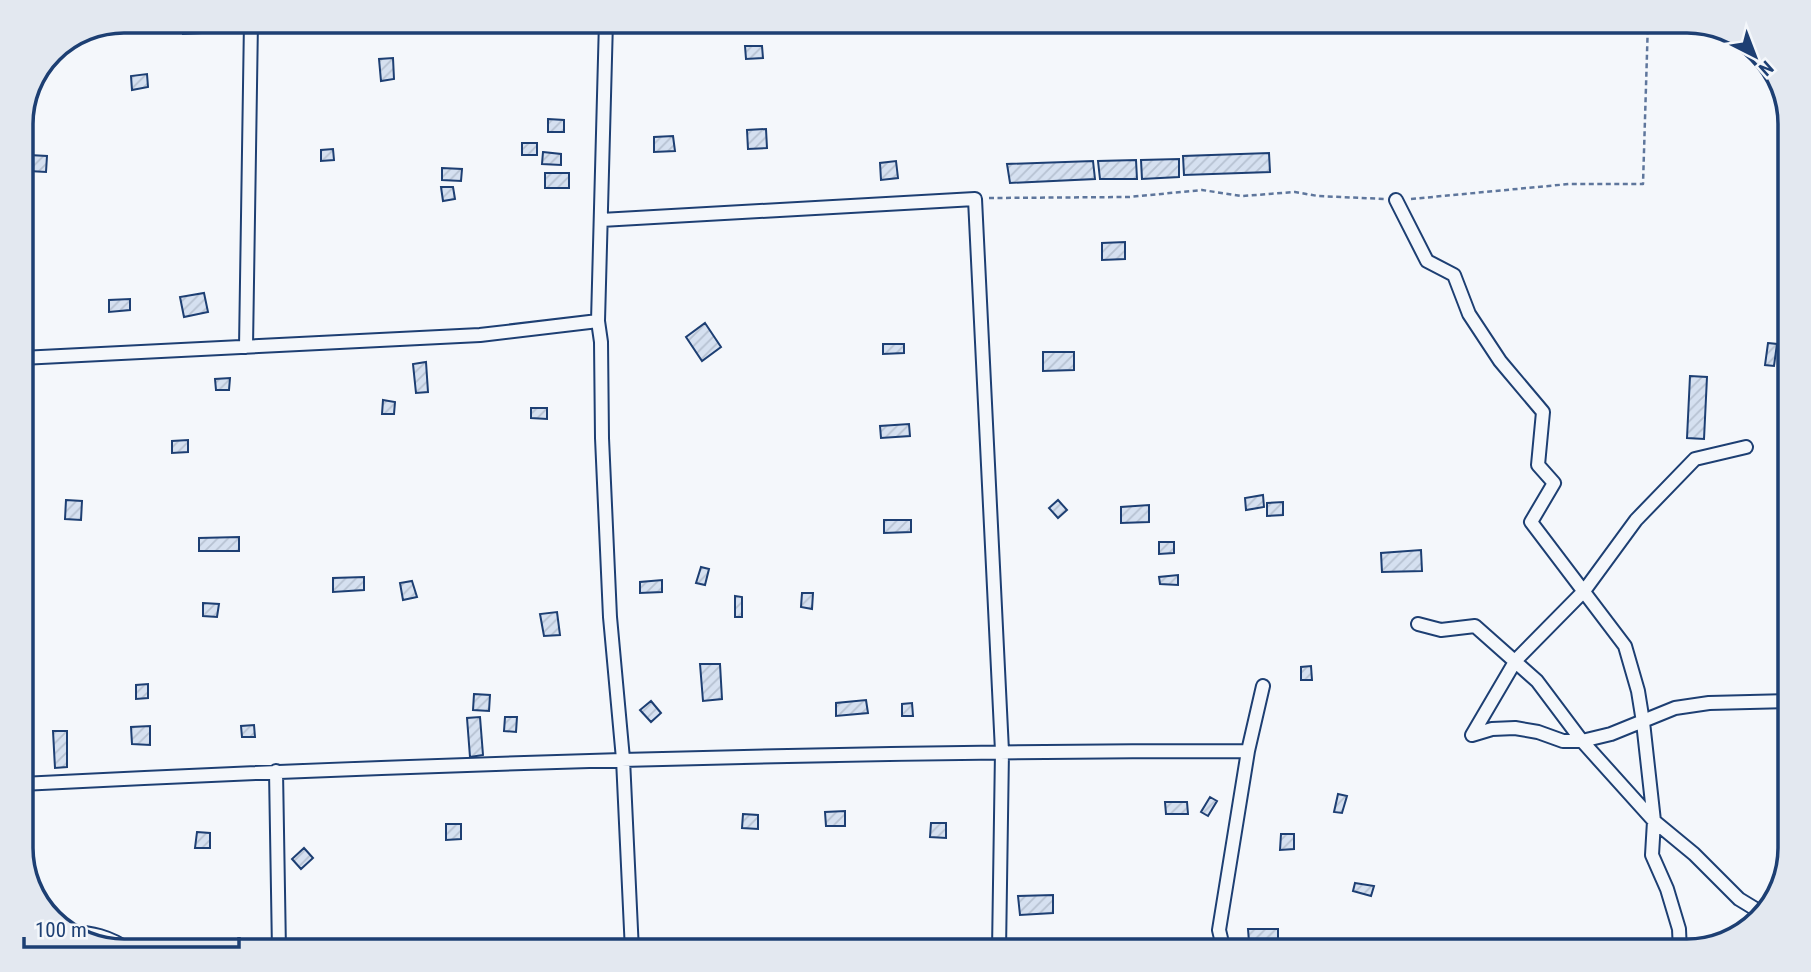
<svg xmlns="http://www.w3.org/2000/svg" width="1811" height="972" font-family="'Roboto Condensed',sans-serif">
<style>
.building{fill:url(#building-hatch);stroke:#1d3f73;stroke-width:2}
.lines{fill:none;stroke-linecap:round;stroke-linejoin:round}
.street-casing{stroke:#1d3f73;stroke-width:16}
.path{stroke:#5e769c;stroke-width:2.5;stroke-dasharray:5 3.5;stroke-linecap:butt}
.street{stroke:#f4f7fb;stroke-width:12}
.rim{fill:none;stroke:#1d3f73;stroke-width:3.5}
</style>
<defs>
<pattern id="building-hatch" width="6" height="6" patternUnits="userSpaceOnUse" patternTransform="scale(1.75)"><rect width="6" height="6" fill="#d5e0f0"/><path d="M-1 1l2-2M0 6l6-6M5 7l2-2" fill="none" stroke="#b6c1d1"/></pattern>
</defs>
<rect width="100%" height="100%" fill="#f4f7fb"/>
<path class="building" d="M 183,21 L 220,21 L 221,32 L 183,34 Z
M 745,46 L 762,46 L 763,58 L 746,59 Z
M 393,58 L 394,79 L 381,81 L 379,59 Z
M 147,74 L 148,87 L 132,90 L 131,76 Z
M 548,119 L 564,120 L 564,132 L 548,132 Z
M 766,129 L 767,148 L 748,149 L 747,130 Z
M 673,136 L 675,151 L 654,152 L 654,137 Z
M 522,143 L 537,143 L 537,155 L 522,155 Z
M 333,149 L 334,160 L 321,161 L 321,150 Z
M 543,152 L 561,154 L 561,165 L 542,164 Z
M 1269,153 L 1270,172 L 1184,175 L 1183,156 Z
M 29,155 L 47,156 L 46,172 L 29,171 Z
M 1179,159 L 1179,177 L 1142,179 L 1141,160 Z
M 1136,160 L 1137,179 L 1100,179 L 1098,161 Z
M 896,161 L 898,178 L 881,180 L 880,163 Z
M 1093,161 L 1095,179 L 1010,183 L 1007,164 Z
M 442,168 L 462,169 L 461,181 L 442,180 Z
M 545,173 L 569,173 L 569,188 L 545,188 Z
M 441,187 L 453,187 L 455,199 L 443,201 Z
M 1125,242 L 1125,259 L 1102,260 L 1102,243 Z
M 204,293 L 208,312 L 184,317 L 180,297 Z
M 130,299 L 130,310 L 109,312 L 109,300 Z
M 705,323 L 721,347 L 702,361 L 686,337 Z
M 1768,343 L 1777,344 L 1774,366 L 1765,365 Z
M 883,344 L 904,344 L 904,353 L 883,354 Z
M 1043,352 L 1074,352 L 1074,370 L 1043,371 Z
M 426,362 L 428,392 L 416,393 L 413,364 Z
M 1690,376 L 1707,377 L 1704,439 L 1687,438 Z
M 230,378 L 229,390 L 216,390 L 215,379 Z
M 383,400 L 395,402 L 394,414 L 382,414 Z
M 531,408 L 547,408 L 547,419 L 531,418 Z
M 909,424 L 910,436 L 881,438 L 880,426 Z
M 188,440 L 188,452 L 172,453 L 172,441 Z
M 1263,495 L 1264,507 L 1246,510 L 1245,498 Z
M 66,500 L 82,501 L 81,520 L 65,519 Z
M 1058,500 L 1067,510 L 1058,518 L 1049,508 Z
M 1283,502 L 1283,515 L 1267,516 L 1267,503 Z
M 1149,505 L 1149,522 L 1121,523 L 1121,507 Z
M 884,520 L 911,520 L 911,532 L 884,533 Z
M 239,537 L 239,551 L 199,551 L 199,538 Z
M 1159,542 L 1174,542 L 1174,553 L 1159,554 Z
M 1421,550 L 1422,571 L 1382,572 L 1381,553 Z
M 701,567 L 709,569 L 705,585 L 696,583 Z
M 1178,575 L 1178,585 L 1160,584 L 1159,577 Z
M 364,577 L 364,590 L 333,592 L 333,578 Z
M 662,580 L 662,592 L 640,593 L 640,582 Z
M 412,581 L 417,597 L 403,600 L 400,583 Z
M 802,593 L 813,593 L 812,609 L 801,607 Z
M 735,596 L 742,597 L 742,617 L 735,617 Z
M 203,603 L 219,604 L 217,617 L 203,616 Z
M 557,612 L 560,635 L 544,636 L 540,614 Z
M 700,664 L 720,664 L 722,699 L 703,701 Z
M 1311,666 L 1312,680 L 1301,680 L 1301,667 Z
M 148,684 L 148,698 L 136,699 L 136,685 Z
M 474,694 L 490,695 L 489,711 L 473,710 Z
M 866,700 L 868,713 L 836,716 L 836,703 Z
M 651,701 L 661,713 L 651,722 L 640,710 Z
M 912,703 L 913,716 L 902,716 L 902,704 Z
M 480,717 L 483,755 L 470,757 L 467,718 Z
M 505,717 L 517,717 L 516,732 L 504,731 Z
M 254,725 L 255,737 L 242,737 L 241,726 Z
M 150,726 L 150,745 L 132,744 L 131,727 Z
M 53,731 L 67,731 L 67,767 L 55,768 Z
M 1338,794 L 1347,796 L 1342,813 L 1334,812 Z
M 1210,797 L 1217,801 L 1208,816 L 1201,812 Z
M 1165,802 L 1187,802 L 1188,814 L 1166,814 Z
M 845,811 L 845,826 L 826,826 L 825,812 Z
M 743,814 L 758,815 L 758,829 L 742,828 Z
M 931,823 L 946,823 L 946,838 L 930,837 Z
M 446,824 L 461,824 L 461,839 L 446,840 Z
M 197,832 L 210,833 L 210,848 L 195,848 Z
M 1281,834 L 1294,834 L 1294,849 L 1280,850 Z
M 304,848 L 313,858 L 301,869 L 292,859 Z
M 1355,883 L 1374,886 L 1371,896 L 1353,891 Z
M 1053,895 L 1053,913 L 1020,915 L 1018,896 Z
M 1248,929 L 1278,929 L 1278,941 L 1249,942 Z"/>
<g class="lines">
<defs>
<path id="street" d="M 606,21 L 598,321 L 601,342 L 602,438 L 610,617 L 623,759 L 632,951
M 1396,200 L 1427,261 L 1454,275 L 1469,314 L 1500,361 L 1543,412 L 1538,465 L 1554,483 L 1531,522 L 1625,646 L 1638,691 L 1643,722 L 1654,821 L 1652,855 L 1667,889 L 1679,929 L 1680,951
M 601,220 L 975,199 L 1002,751 L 999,951
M 246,347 L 251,21
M 21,358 L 480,335 L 598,321
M 1418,624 L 1441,630 L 1475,626 L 1537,681 L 1582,741 L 1654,821 L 1694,854 L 1739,899 L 1762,913
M 1472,735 L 1516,660 L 1584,591 L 1636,520 L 1695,459 L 1746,447
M 1472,735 L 1492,729 L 1515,728 L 1538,732 L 1563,741 L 1582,741 L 1611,734 L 1675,708 L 1709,703 L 1790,701
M 276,771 L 279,951
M 21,784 C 430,763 839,751 1248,751
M 67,931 C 92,933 109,936 130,951
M 1224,951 L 1219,930 L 1248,751 L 1263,686"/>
</defs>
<use href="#street" class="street-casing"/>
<path class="path" d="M 989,198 L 1129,197 L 1202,190 L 1242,196 L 1295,192 L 1318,196 L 1384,199
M 1411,199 L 1569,184 L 1643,184 L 1648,21"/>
<use href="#street" class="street"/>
</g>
<path d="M0 0H1811V972H0ZM124 33H1687A91 91 0 0 1 1778 124V848A91 91 0 0 1 1687 939H124A91 91 0 0 1 33 848V124A91 91 0 0 1 124 33Z" fill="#e3e8f0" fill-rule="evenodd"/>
<path class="rim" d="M124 33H1687A91 91 0 0 1 1778 124V848A91 91 0 0 1 1687 939H124A91 91 0 0 1 33 848V124A91 91 0 0 1 124 33Z"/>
<g transform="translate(1755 56) rotate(138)" stroke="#f4f7fb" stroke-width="5" paint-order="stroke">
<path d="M0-5L12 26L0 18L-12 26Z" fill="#1d3f73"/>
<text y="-10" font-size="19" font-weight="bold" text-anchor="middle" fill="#1d3f73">N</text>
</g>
<path d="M24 937v10h215v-10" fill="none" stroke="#1d3f73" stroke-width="3.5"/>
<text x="35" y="937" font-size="21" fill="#1d3f73" stroke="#f4f7fb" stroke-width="5" paint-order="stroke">100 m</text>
</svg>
